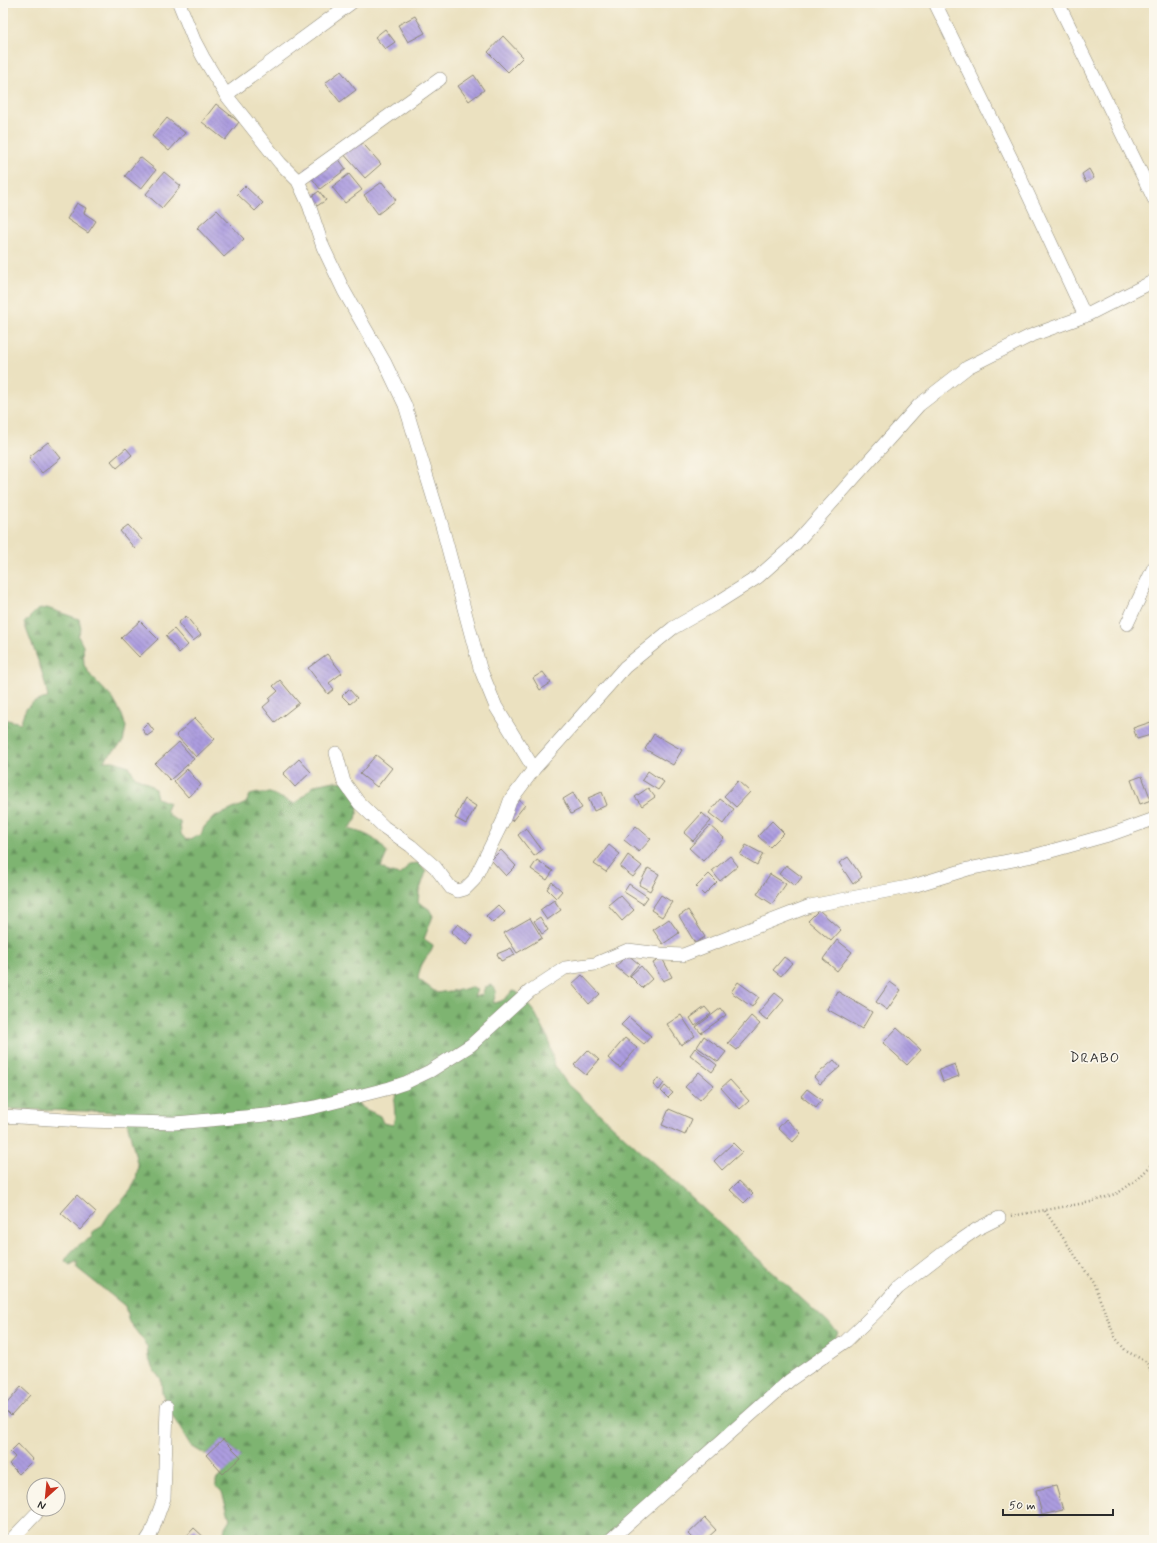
<svg xmlns="http://www.w3.org/2000/svg" width="1157" height="1543" font-family="Mynerve,sans-serif">
<style>
.forest{fill:url(#forest-firs);stroke:#54704e;fill-rule:evenodd}
.building{fill:url(#building-back-hatch)}
.lines{fill:none;stroke-linecap:round;stroke-linejoin:round}
.minor-casing{stroke:#8b8676;stroke-width:14}
.path{stroke:#8b8676;stroke-width:2.5;stroke-dasharray:1 3;stroke-linecap:butt}
.minor{stroke:#fff;stroke-width:13}
.labels{text-anchor:middle;dominant-baseline:central;stroke-width:3.5;stroke-linejoin:round;paint-order:stroke}
.quarter-label{font-size:14px;letter-spacing:1px;fill:#2b2b2b;stroke:#fbf7ec}
</style>
<defs>
<pattern id="forest-firs" width="22" height="20" patternUnits="userSpaceOnUse"><rect width="22" height="20" fill="#7eb471"/><path d="M5 1l3.5 6h-7zM16 11l3.5 6h-7z" fill="#67935d"/></pattern>
<pattern id="building-back-hatch" width="6" height="6" patternUnits="userSpaceOnUse"><rect width="6" height="6" fill="#ac9cdf"/><path d="M-1 5l2 2M0 0l6 6M5-1l2 2" fill="none" stroke="#8c7fb5"/></pattern>
</defs>
<rect width="100%" height="100%" fill="#fbf7ec"/>
<filter id="ink" filterUnits="userSpaceOnUse"><feTurbulence type="fractalNoise" baseFrequency=".025" numOctaves="2"/><feDisplacementMap in="SourceGraphic" scale="8" xChannelSelector="R" yChannelSelector="G"/><feConvolveMatrix kernelMatrix="1 2 1 2 8 2 1 2 1" color-interpolation-filters="sRGB"/></filter>
<filter id="wash" filterUnits="userSpaceOnUse"><feTurbulence type="fractalNoise" baseFrequency=".012" numOctaves="4" result="noise"/><feDisplacementMap in="SourceGraphic" scale="16" xChannelSelector="R" yChannelSelector="G"/><feGaussianBlur stdDeviation="0.9" result="paint"/><feColorMatrix in="noise" values="0 0 0 0 0 0 0 0 0 0 0 0 0 0 0 0 0 1.4 0 .05"/><feComposite in="paint" operator="in"/></filter>
<g filter="url(#wash)">
<rect width="100%" height="100%" fill="#ebe1c0"/>
<path class="forest" d="M 47,608 L 79,619 L 81,629 L 78,636 L 83,646 L 84,665 L 91,676 L 113,699 L 122,715 L 126,727 L 123,742 L 103,761 L 114,761 L 129,766 L 135,777 L 147,782 L 155,789 L 157,798 L 169,803 L 166,810 L 170,816 L 180,822 L 181,834 L 186,840 L 201,835 L 204,827 L 213,818 L 246,803 L 250,795 L 258,793 L 270,793 L 295,804 L 314,785 L 335,781 L 344,782 L 359,803 L 356,820 L 348,829 C 365,833 378,838 387,853 L 381,867 L 388,872 L 399,875 L 405,870 L 409,864 L 419,863 L 426,872 L 419,892 L 418,902 L 429,909 L 433,916 L 424,939 L 433,945 C 432,953 428,954 424,961 C 420,967 419,973 418,979 L 437,993 C 450,990 459,992 470,987 L 477,990 L 474,997 L 482,995 L 485,987 L 492,985 L 496,993 L 493,1003 C 502,1002 506,999 512,991 L 517,992 L 535,1013 L 549,1040 L 554,1064 L 567,1084 L 838,1332 L 834,1341 L 610,1540 L 223,1540 L 225,1527 L 230,1519 L 222,1492 L 216,1486 L 216,1480 L 241,1456 L 223,1439 L 206,1455 L 191,1446 L 167,1407 L 162,1392 L 161,1379 L 154,1371 L 148,1357 L 147,1345 L 129,1322 L 125,1306 L 77,1268 L 77,1261 L 70,1265 L 65,1261 C 69,1252 81,1242 91,1238 L 94,1231 L 101,1227 L 110,1213 L 121,1202 L 131,1190 L 136,1179 L 138,1167 L 127,1121 L 121,1112 L 3,1109 L 3,719 L 21,723 C 24,706 32,701 48,698 C 44,672 33,648 24,623 L 37,610 ZM 399,1086 L 394,1101 L 395,1116 L 393,1125 L 383,1123 L 380,1116 L 361,1107 L 354,1097 Z"/>
<g id="blocks">
<path class="building" d="M 415,16 L 425,33 L 408,42 L 398,25 Z
M 385,29 L 395,42 L 385,49 L 375,37 Z
M 503,36 L 523,57 L 508,72 L 488,52 Z
M 341,71 L 356,90 L 340,102 L 325,83 Z
M 474,75 L 484,90 L 469,101 L 458,86 Z
M 216,104 L 239,122 L 225,140 L 202,122 Z
M 167,118 L 185,133 L 169,151 L 152,136 Z
M 358,138 L 381,164 L 365,178 L 342,152 Z
M 332,150 L 346,169 L 320,189 L 305,169 Z
M 140,157 L 156,170 L 141,189 L 125,176 Z
M 1089,169 L 1094,178 L 1086,183 L 1082,174 Z
M 164,172 L 181,186 L 162,208 L 146,194 Z
M 349,174 L 362,190 L 345,203 L 332,187 Z
M 382,182 L 396,200 L 378,214 L 364,195 Z
M 245,186 L 263,203 L 255,211 L 237,194 Z
M 319,191 L 326,200 L 317,206 L 310,198 Z
M 77,203 L 86,208 L 84,213 L 96,221 L 88,233 L 67,219 Z
M 217,210 L 244,239 L 224,257 L 197,228 Z
M 48,442 L 61,458 L 42,473 L 29,457 Z
M 126,448 L 132,455 L 117,468 L 111,461 Z
M 128,525 L 143,541 L 135,549 L 120,531 Z
M 186,616 L 201,635 L 193,641 L 178,623 Z
M 140,621 L 158,639 L 139,657 L 121,638 Z
M 174,629 L 188,645 L 179,653 L 166,636 Z
M 327,654 L 342,673 L 329,683 L 334,689 L 328,694 L 308,668 Z
M 543,672 L 551,683 L 540,690 L 533,678 Z
M 280,680 L 299,703 L 275,722 L 263,707 L 270,701 L 269,699 L 278,691 L 273,686 Z
M 349,689 L 357,698 L 350,704 L 342,696 Z
M 195,718 L 215,739 L 196,757 L 176,735 Z
M 1154,721 L 1154,734 L 1137,739 L 1133,728 Z
M 148,723 L 154,731 L 147,736 L 142,729 Z
M 654,734 L 682,750 L 673,765 L 645,749 Z
M 179,742 L 194,759 L 170,780 L 155,764 Z
M 376,755 L 392,768 L 377,787 L 360,774 Z
M 299,759 L 311,772 L 295,787 L 283,774 Z
M 187,769 L 201,785 L 188,797 L 174,781 Z
M 648,771 L 664,782 L 658,790 L 642,780 Z
M 1142,776 L 1151,800 L 1140,804 L 1131,780 Z
M 738,781 L 750,792 L 736,807 L 724,796 Z
M 648,788 L 655,797 L 642,806 L 635,797 Z
M 602,792 L 607,805 L 594,811 L 588,798 Z
M 573,793 L 582,808 L 571,814 L 563,799 Z
M 465,799 L 476,806 L 466,824 L 455,818 Z
M 720,799 L 734,809 L 723,824 L 709,813 Z
M 519,800 L 525,805 L 512,821 L 506,816 Z
M 702,813 L 711,821 L 693,841 L 684,833 Z
M 772,821 L 784,833 L 770,847 L 758,836 Z
M 636,826 L 651,839 L 639,852 L 624,840 Z
M 710,826 L 724,838 L 703,861 L 689,848 Z
M 526,828 L 542,850 L 534,856 L 518,835 Z
M 609,845 L 620,854 L 606,872 L 594,864 Z
M 746,845 L 763,854 L 757,865 L 740,855 Z
M 501,850 L 516,866 L 506,876 L 491,860 Z
M 628,855 L 642,866 L 633,877 L 620,867 Z
M 730,856 L 738,866 L 720,881 L 712,871 Z
M 848,857 L 862,877 L 853,884 L 839,863 Z
M 537,860 L 553,871 L 547,880 L 531,869 Z
M 786,865 L 802,877 L 795,886 L 779,874 Z
M 648,868 L 659,874 L 650,891 L 639,885 Z
M 709,874 L 717,882 L 704,895 L 696,887 Z
M 770,874 L 786,884 L 772,904 L 757,894 Z
M 552,882 L 562,891 L 556,898 L 547,889 Z
M 629,884 L 648,897 L 643,904 L 624,892 Z
M 620,895 L 634,910 L 622,921 L 608,905 Z
M 661,895 L 672,902 L 662,917 L 651,910 Z
M 554,900 L 561,910 L 547,920 L 540,910 Z
M 498,905 L 505,912 L 493,923 L 486,916 Z
M 688,910 L 705,937 L 695,943 L 679,916 Z
M 819,910 L 841,930 L 831,941 L 808,921 Z
M 540,917 L 548,930 L 542,934 L 534,921 Z
M 530,918 L 542,938 L 517,953 L 504,933 Z
M 669,919 L 679,933 L 663,944 L 653,930 Z
M 458,924 L 473,936 L 466,945 L 451,932 Z
M 837,940 L 852,952 L 837,971 L 823,959 Z
M 511,948 L 515,955 L 501,961 L 497,954 Z
M 627,954 L 639,964 L 628,977 L 616,967 Z
M 784,957 L 792,963 L 781,976 L 773,970 Z
M 662,958 L 672,977 L 663,981 L 653,963 Z
M 641,966 L 652,979 L 642,988 L 630,976 Z
M 582,975 L 600,994 L 589,1004 L 572,984 Z
M 738,982 L 759,997 L 752,1007 L 731,992 Z
M 890,982 L 901,990 L 887,1010 L 876,1002 Z
M 837,991 L 872,1012 L 862,1029 L 827,1009 Z
M 775,993 L 784,1000 L 767,1020 L 758,1013 Z
M 705,1007 L 711,1014 L 695,1026 L 690,1018 Z
M 721,1008 L 726,1015 L 701,1033 L 696,1027 Z
M 681,1015 L 695,1036 L 681,1045 L 667,1024 Z
M 751,1016 L 760,1024 L 737,1050 L 728,1043 Z
M 629,1017 L 651,1036 L 644,1044 L 621,1025 Z
M 897,1028 L 921,1050 L 907,1065 L 883,1043 Z
M 704,1036 L 726,1052 L 718,1062 L 697,1047 Z
M 625,1038 L 637,1048 L 620,1068 L 608,1058 Z
M 695,1048 L 717,1065 L 712,1072 L 690,1055 Z
M 588,1050 L 599,1060 L 586,1075 L 574,1065 Z
M 834,1060 L 840,1067 L 820,1084 L 814,1077 Z
M 955,1064 L 959,1076 L 943,1082 L 939,1070 Z
M 699,1072 L 714,1085 L 700,1100 L 685,1087 Z
M 658,1078 L 664,1083 L 659,1090 L 653,1085 Z
M 730,1080 L 749,1101 L 740,1109 L 721,1088 Z
M 665,1086 L 673,1093 L 668,1098 L 661,1091 Z
M 807,1089 L 822,1100 L 816,1108 L 801,1096 Z
M 669,1109 L 692,1119 L 685,1135 L 662,1125 Z
M 786,1119 L 801,1133 L 793,1142 L 778,1128 Z
M 733,1143 L 742,1152 L 722,1170 L 714,1161 Z
M 739,1181 L 753,1194 L 744,1203 L 730,1190 Z
M 77,1195 L 96,1212 L 80,1230 L 61,1213 Z
M 21,1387 L 30,1395 L 11,1416 L 3,1408 Z
M 223,1439 L 241,1457 L 223,1474 L 206,1455 Z
M 18,1444 L 33,1460 L 19,1474 L 9,1464 L 15,1457 L 10,1452 Z
M 1056,1486 L 1063,1510 L 1042,1515 L 1036,1490 Z
M 705,1518 L 716,1530 L 705,1540 L 694,1540 L 688,1534 Z
M 194,1528 L 207,1540 L 183,1540 Z"/>
</g>
</g>
<g filter="url(#ink)">
<use href="#blocks" fill-opacity="0" stroke="#8b8676" stroke-width="1"/>
<g class="lines">
<defs>
<path id="minor" d="M 179,3 L 194,40 L 203,57 L 226,95 L 280,163 L 298,181 L 309,205 L 323,247 L 344,291 L 385,363 L 405,405 L 442,526 L 480,668 L 496,707 L 534,769
M 935,3 L 1012,160 L 1085,316
M 1058,3 L 1154,199
M 226,95 L 351,3
M 298,181 L 440,79
M 1127,624 L 1154,567
M 336,753 L 344,782 L 359,803 L 384,827 L 411,846 L 435,867 L 451,888 L 458,891 L 465,889 L 474,880 L 503,821 L 510,801 L 534,769 L 625,667 L 673,628 L 717,603 L 758,577 L 795,544 L 919,405 L 968,367 L 1030,336 L 1085,316 L 1154,281
M 3,1116 L 82,1121 L 175,1123 L 277,1114 L 315,1107 L 390,1088 L 405,1083 L 430,1071 L 471,1045 L 530,991 L 565,968 L 595,964 L 628,950 L 661,954 L 683,955 L 810,906 L 913,886 L 968,869 L 1033,856 L 1112,834 L 1154,819
M 11,1540 L 36,1514
M 147,1540 L 151,1534 L 164,1498 L 167,1407
M 610,1540 L 790,1380 L 846,1341 L 881,1307 L 898,1288 L 951,1247 L 977,1229 L 999,1218"/>
</defs>
<use href="#minor" class="minor-casing"/>
<path class="path" d="M 1045,1211 L 1093,1282 L 1115,1337 L 1126,1351 L 1147,1362 L 1154,1380
M 1011,1216 L 1091,1202 L 1118,1193 L 1139,1178 L 1154,1162"/>
<use href="#minor" class="minor"/>
</g>
</g>
<g class="labels">
<g class="quarter-label">
<text x="1095" y="1058">DRABO</text>
</g>
</g>
<rect width="1157" height="1543" fill="none" stroke="#fbf7ec" stroke-width="16"/>
<g transform="translate(46 1497) rotate(207)"><circle r="19" fill="#fbf7ec" stroke="#a8a59f"/>
<path d="M0-3L7 15L0 10L-7 15Z" fill="#c8321e"/>
<text y="-6" font-size="11" font-weight="bold" text-anchor="middle" fill="#2b2b2b">N</text>
</g>
<path d="M1003 1509v6h110v-6" fill="none" stroke="#2b2b2b" stroke-width="2"/>
<text x="1009" y="1509" font-size="12" fill="#2b2b2b" stroke="#fbf7ec" stroke-width="3" paint-order="stroke">50 m</text>
</svg>
